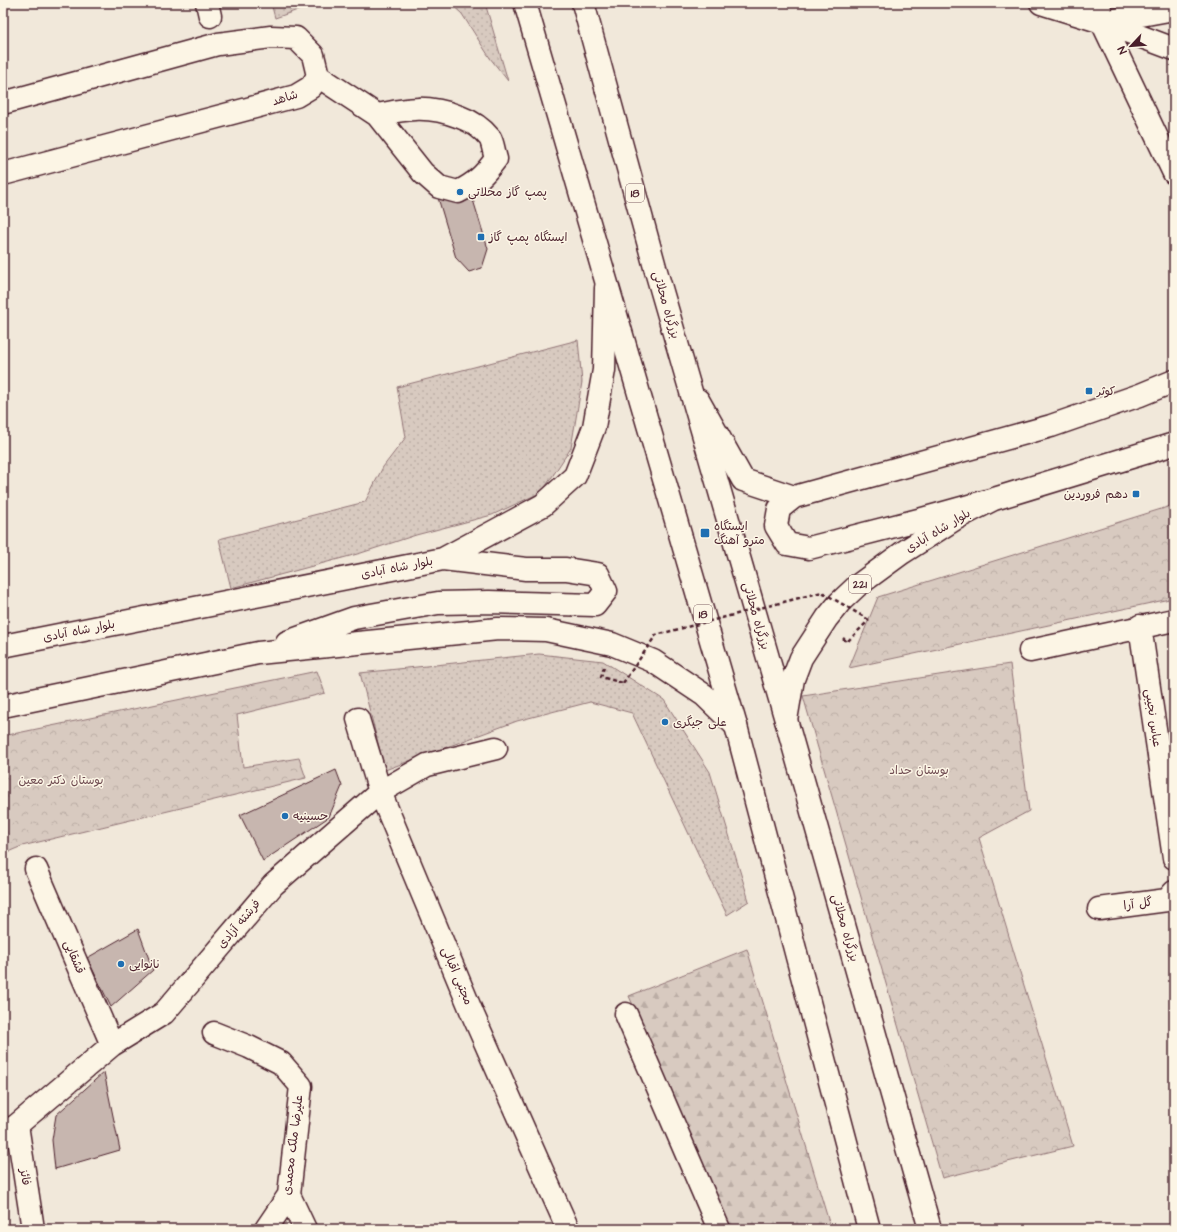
<svg xmlns="http://www.w3.org/2000/svg" width="1177" height="1232" font-family="'Architects Daughter','Playpen Sans Arabic',sans-serif">
<style>
.grass{fill:url(#grass-dots);stroke:#917476}
.forest{fill:url(#forest-firs);stroke:#917476}
.park{fill:url(#park-crowns);stroke:#917476}
.building{fill:#c7b6af;stroke:#4a1f2b}
.lines{fill:none;stroke-linecap:round;stroke-linejoin:round}
.minor-casing{stroke:#4a1f2b;stroke-width:25}
.major-casing{stroke:#4a1f2b;stroke-width:25}
.highway-casing{stroke:#4a1f2b;stroke-width:25}
.path{stroke:#4a1f2b;stroke-width:2.5;stroke-dasharray:4 3;stroke-linecap:butt}
.minor{stroke:#fcf5e5;stroke-width:22}
.major{stroke:#fcf5e5;stroke-width:22}
.highway{stroke:#fcf5e5;stroke-width:22}
.path-bridge{stroke:#4a1f2b;stroke-width:2.5;stroke-dasharray:4 3;stroke-linecap:butt}
.poi-dot{fill:#1f6fb2;stroke:#fcf5e5;stroke-width:1.5}
.labels{text-anchor:middle;dominant-baseline:central;stroke-width:3;stroke-linejoin:round;paint-order:stroke}
.shield{fill:#fcf5e5;stroke:#7f5f63;stroke-width:1}
.shield-label{font-size:11px;font-weight:bold;fill:#4a1f2b}
.street-label{font-size:12px;fill:#4a1f2b;stroke:#fcf5e5}
.poi-label{font-size:12px;fill:#4a1f2b;stroke:#fcf5e5;text-anchor:start}
.park-label{font-size:12px;fill:#6e4a50;stroke:#fcf5e5}
</style>
<defs>
<pattern id="grass-dots" width="8" height="8" patternUnits="userSpaceOnUse"><rect width="8" height="8" fill="#d8cac0"/><path d="M2 2h.1M6 6h.1" fill="none" stroke="#bbada5" stroke-width="1.8" stroke-linecap="round"/></pattern>
<pattern id="forest-firs" width="22" height="20" patternUnits="userSpaceOnUse"><rect width="22" height="20" fill="#d8cac0"/><path d="M5 1l3.5 6h-7zM16 11l3.5 6h-7z" fill="#bbada5"/></pattern>
<pattern id="park-crowns" width="20" height="18" patternUnits="userSpaceOnUse"><rect width="20" height="18" fill="#d8cac0"/><path d="M2 6a3 3 0 1 1 6 0M12 15a3 3 0 1 1 6 0" fill="none" stroke="#bbada5"/></pattern>
</defs>
<rect width="100%" height="100%" fill="#f1e8da"/>
<filter id="ink" filterUnits="userSpaceOnUse"><feTurbulence type="fractalNoise" baseFrequency=".025" numOctaves="2"/><feDisplacementMap in="SourceGraphic" scale="8" xChannelSelector="R" yChannelSelector="G"/><feConvolveMatrix kernelMatrix="1 2 1 2 8 2 1 2 1" color-interpolation-filters="sRGB"/></filter>
<g filter="url(#ink)">
<path class="grass" d="M 271,3 L 318,3 L 275,18 Z
M 450,3 L 485,3 L 508,81 L 490,58 L 462,14 Z
M 578,340 L 582,382 L 571,448 L 542,492 L 492,515 L 416,535 L 361,553 L 231,588 L 219,539 L 365,502 L 383,467 L 406,437 L 397,387 Z
M 539,654 L 603,661 L 664,700 L 710,772 L 749,901 L 727,915 L 632,713 L 590,702 L 517,721 L 385,770 L 360,673 Z"/>
<path class="forest" d="M 747,949 L 831,1229 L 731,1229 L 629,996 Z"/>
<path class="park" d="M 1174,505 L 1174,598 L 849,668 L 878,597 Z
M 1010,664 L 1029,811 L 979,838 L 1073,1146 L 942,1178 L 803,696 Z
M 317,671 L 325,693 L 237,715 L 243,767 L 299,758 L 306,778 L 22,846 L 3,854 L 3,736 Z"/>
<path class="building" d="M 467,180 L 488,249 L 482,268 L 469,272 L 456,258 L 436,191 Z
M 336,770 L 342,786 L 329,817 L 263,861 L 240,815 Z
M 138,929 L 153,970 L 111,1007 L 87,958 Z
M 104,1072 L 120,1150 L 55,1169 L 52,1140 L 56,1115 Z"/>
<g class="lines">
<defs>
<path id="minor" d="M 207,3 L 210,16
M 1041,3 L 1102,22 L 1174,49
M 1099,3 L 1102,22 L 1174,173
M 1103,22 L 1174,9
M 318,76 L 377,115 L 423,173 L 439,187 L 458,192 C 476,183 484,175 496,159 C 494,153 493,143 490,138 C 482,128 471,121 460,117 C 428,105 410,108 377,115
M 3,103 L 218,44 L 271,37 L 296,38 L 313,55 L 318,76 L 311,87 L 296,96 L 3,174
M 1140,626 L 1174,858
M 1030,651 L 1174,620
M 358,719 L 380,792 L 473,1015 L 568,1229
M 36,869 L 112,1045
M 1099,909 L 1167,900 L 1174,892
M 626,1014 L 719,1229
M 214,1033 L 249,1047 L 281,1063 L 301,1086 L 289,1195 L 266,1229
M 17,1125 L 33,1229
M 3,1134 L 17,1125 L 112,1045 L 164,1013 L 273,885 L 380,792 L 427,765 L 496,748
M 289,1195 L 305,1229"/>
<path id="major" d="M 698,400 L 743,480 L 794,497
M 994,499 L 922,519 L 809,548 L 787,544 L 776,526 L 779,509 L 794,497 L 1051,426 L 1140,395 L 1174,381
M 287,642 L 354,618 L 438,603 L 489,602 L 595,605 L 606,591 L 598,574 L 566,569 L 526,569 L 443,559
M 3,646 L 443,559 L 543,505 L 575,476 L 594,427 L 604,370 L 606,288
M 3,706 L 258,653 L 498,629 L 546,630 L 612,644 L 653,661 L 704,695 L 736,726
M 786,720 L 793,679 L 801,658 L 827,618 L 840,602 L 857,586 L 902,553 L 955,519 L 994,499 L 1174,444"/>
<path id="highway" d="M 525,3 L 736,726 L 869,1229
M 583,3 L 656,271 L 786,720 L 930,1229"/>
</defs>
<use href="#minor" class="minor-casing"/>
<use href="#major" class="major-casing"/>
<use href="#highway" class="highway-casing"/>
<path class="path" d="M 1174,318 L 1173,319 L 1174,322
M 843,638 L 847,642 L 869,620
M 604,667 L 601,677 L 623,683"/>
<use href="#minor" class="minor"/>
<use href="#major" class="major"/>
<use href="#highway" class="highway"/>
<path class="path-bridge" d="M 623,683 L 656,635 L 822,592 L 869,620"/>
</g>
</g>
<g class="poi-dot">
<circle cx="460" cy="192" r="4"/>
<rect x="477" y="233" width="8" height="8" rx="2"/>
<rect x="1085" y="387" width="8" height="8" rx="2"/>
<rect x="1132" y="490" width="8" height="8" rx="2"/>
<rect x="700" y="528" width="10" height="10" rx="2"/>
<circle cx="665" cy="722" r="4"/>
<circle cx="285" cy="816" r="4"/>
<circle cx="121" cy="964" r="4"/>
</g>
<g class="labels">
<g class="shield">
<rect x="626" y="184" width="18" height="18" rx="3"/>
<rect x="849" y="575" width="22" height="18" rx="3"/>
<rect x="694" y="605" width="18" height="18" rx="3"/>
</g>
<g class="shield-label">
<text x="635" y="193">18</text>
<text x="860" y="584">221</text>
<text x="703" y="614">18</text>
</g>
<g class="street-label">
<text transform="translate(285 98) rotate(-18)">شاهد</text>
<text transform="translate(666 305) rotate(74)">بزرگراه محلاتی</text>
<text transform="translate(938 531) rotate(-31)">بلوار شاه آبادی</text>
<text transform="translate(397 568) rotate(-11)">بلوار شاه آبادی</text>
<text transform="translate(756 616) rotate(74)">بزرگراه محلاتی</text>
<text transform="translate(79 631) rotate(-11)">بلوار شاه آبادی</text>
<text transform="translate(1153 718) rotate(82)">عباس نجیبی</text>
<text transform="translate(1138 904) rotate(-8)">گل آرا</text>
<text transform="translate(239 924) rotate(-50)">فرشته آزادی</text>
<text transform="translate(845 928) rotate(74)">بزرگراه محلاتی</text>
<text transform="translate(74 957) rotate(67)">قشقایی</text>
<text transform="translate(457 976) rotate(67)">مجتبی اقبالی</text>
<text transform="translate(293 1145) rotate(-83)">علیرضا ملک محمدی</text>
<text transform="translate(25 1177) rotate(81)">فائز</text>
</g>
<g class="poi-label">
<text x="468" y="192">پمپ گاز محلاتی</text>
<text x="489" y="237">ایستگاه پمپ گاز</text>
<text x="1097" y="391">کوثر</text>
<text x="1128" y="494" text-anchor="end">دهم فروردین</text>
<text x="714" y="526">ایستگاه<tspan x="714" dy="14">مترو آهنگ</tspan></text>
<text x="673" y="722">علی جیگری</text>
<text x="293" y="816">حسینیه</text>
<text x="129" y="964">نانوایی</text>
</g>
<g class="park-label">
<text x="919" y="770">بوستان حداد</text>
<text x="61" y="780">بوستان دکتر معین</text>
</g>
</g>
<rect width="1177" height="1232" fill="none" stroke="#fcf5e5" stroke-width="16"/>
<rect x="8" y="8" width="1161" height="1216" fill="none" stroke="#4a1f2b" stroke-width="1.5" filter="url(#ink)"/>
<g transform="translate(1131 46) rotate(244)" stroke="#fcf5e5" stroke-width="3" paint-order="stroke">
<path d="M0-3L7 15L0 10L-7 15Z" fill="#4a1f2b"/>
<text y="-6" font-size="11" font-weight="bold" text-anchor="middle" fill="#4a1f2b">N</text>
</g>
</svg>
